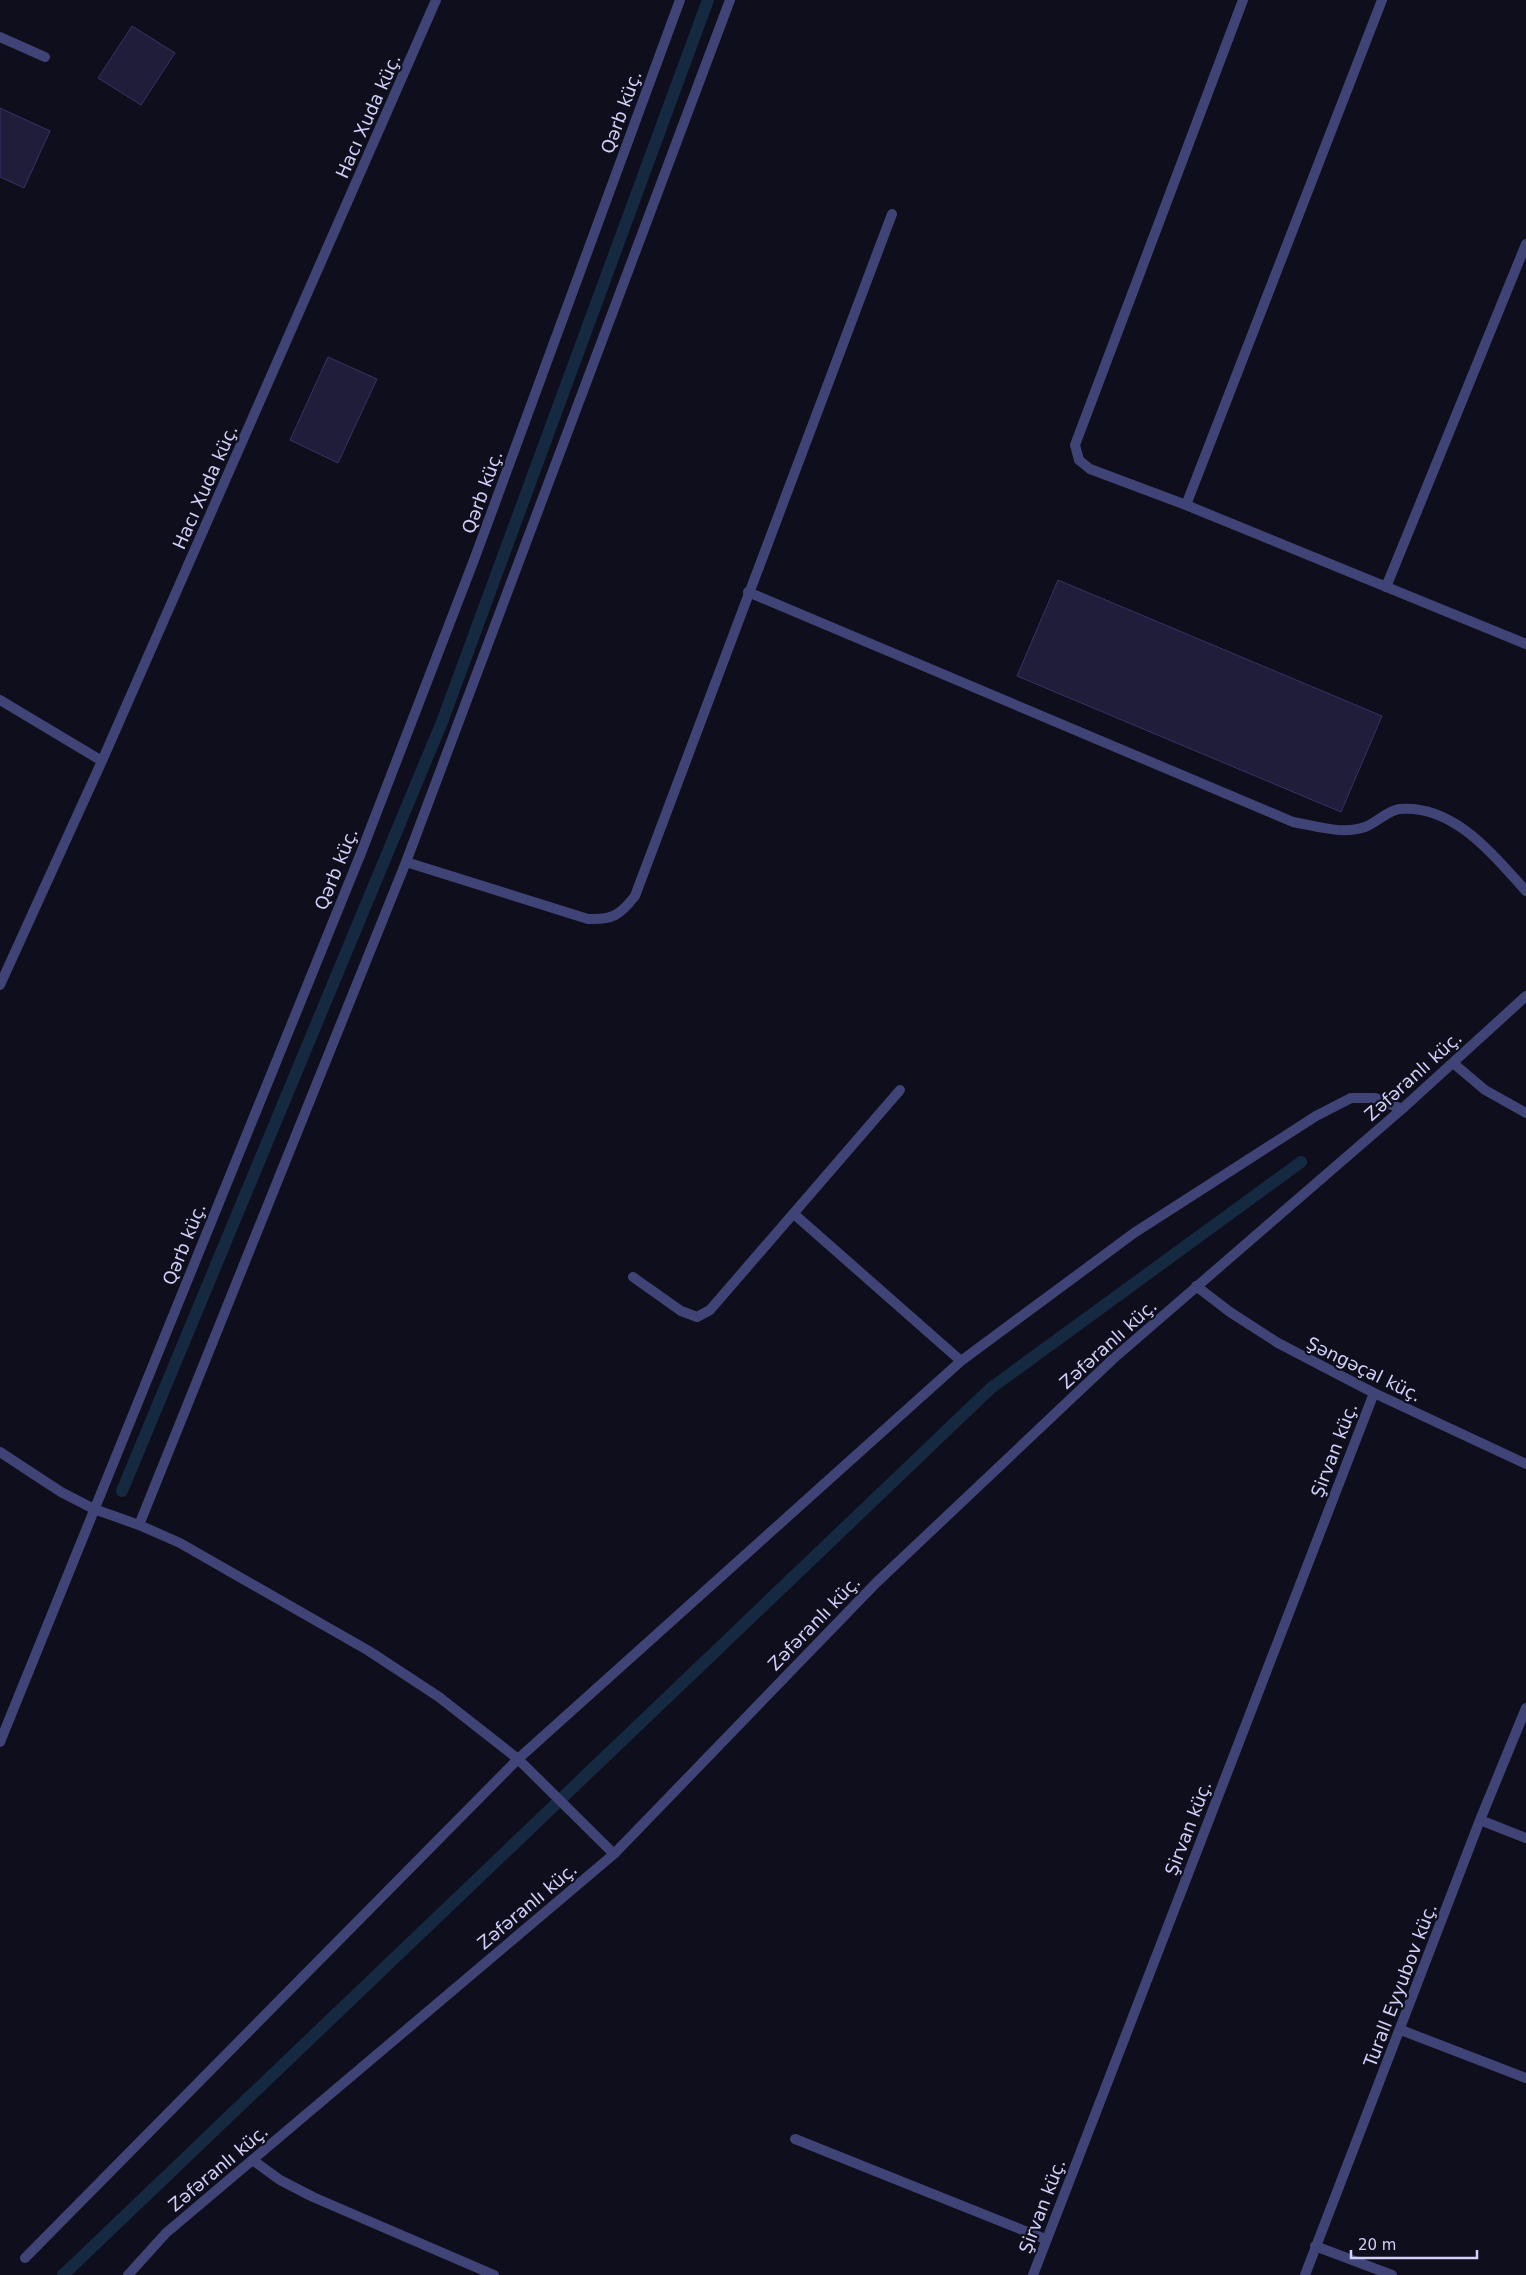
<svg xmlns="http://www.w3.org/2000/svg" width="1526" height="2275" font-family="'DejaVu Sans',sans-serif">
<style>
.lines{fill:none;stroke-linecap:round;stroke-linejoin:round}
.stream{stroke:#152a41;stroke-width:12}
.building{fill:#201d3b;stroke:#373264}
.service{stroke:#3f4376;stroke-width:10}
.minor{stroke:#3f4376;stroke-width:10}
.labels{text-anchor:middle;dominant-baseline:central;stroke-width:4.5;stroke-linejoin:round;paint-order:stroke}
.street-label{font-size:18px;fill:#d1d0f9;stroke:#0f0e1d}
</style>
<rect width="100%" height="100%" fill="#0f0e1d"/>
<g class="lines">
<path class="stream" d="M 122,1491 L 442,722 L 708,0
M 63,2275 L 991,1388 L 1301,1162"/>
</g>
<path class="building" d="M 132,26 L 175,53 L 141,105 L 98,78 Z
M 0,108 L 50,131 L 24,188 L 0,177 Z
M 328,357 L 377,379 L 338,463 L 290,440 Z
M 1058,580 L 1382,716 L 1341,812 L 1017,676 Z"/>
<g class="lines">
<path class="service" d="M 748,592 L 1293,822 C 1316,826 1342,835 1365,827 C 1376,823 1387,811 1399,809 C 1454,804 1493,855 1526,891"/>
<path class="minor" d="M 1243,0 L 1075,445 L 1079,460 L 1090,469 L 1186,505 L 1526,644
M 0,37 L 45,57
M 1186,505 L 1382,0
M 1386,587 L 1526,244
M 0,700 L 102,761
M 406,862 L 588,919 C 613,920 620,915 635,896 L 892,214
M 0,985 L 102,761 L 436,0
M 1453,1063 L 1485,1090 L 1526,1113
M 794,1214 L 961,1361
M 633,1277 L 681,1311 L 697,1317 L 710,1310 L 900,1090
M 1196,1286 L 1230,1312 L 1278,1343 L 1374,1393 L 1526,1464
M 0,1452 L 61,1492 L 94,1509 L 139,1525 L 180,1543 L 369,1651 L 439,1697 L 518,1759 L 614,1854
M 139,1525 L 406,862 L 730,0
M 0,1742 L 361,853 L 474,560 L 680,0
M 1480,1820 L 1526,1838
M 1401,2030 L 1526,2078
M 795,2139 L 1045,2239
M 254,2161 L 280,2180 L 313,2197 L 494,2275
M 1315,2246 L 1392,2275
M 25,2258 L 518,1759 L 961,1361 L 1134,1233 L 1316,1116 L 1351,1098 L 1375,1098 L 1402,1109
M 128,2275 L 166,2233 L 614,1854 L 876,1583 L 1113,1359 L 1402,1109 L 1526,996
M 1033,2275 L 1374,1393
M 1305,2275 L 1480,1820 L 1526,1708"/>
</g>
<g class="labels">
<g class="street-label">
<text transform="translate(621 112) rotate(-70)">Qərb küç.</text>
<text transform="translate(368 116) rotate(-66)">Hacı Xuda küç.</text>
<text transform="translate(205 487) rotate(-66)">Hacı Xuda küç.</text>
<text transform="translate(482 492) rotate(-70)">Qərb küç.</text>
<text transform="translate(336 869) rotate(-68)">Qərb küç.</text>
<text transform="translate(1413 1076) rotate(-42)">Zəfəranlı küç.</text>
<text transform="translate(184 1244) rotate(-68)">Qərb küç.</text>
<text transform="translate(1108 1344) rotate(-42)">Zəfəranlı küç.</text>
<text transform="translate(1364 1369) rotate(26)">Şəngəçal küç.</text>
<text transform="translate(1334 1450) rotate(-69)">Şirvan küç.</text>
<text transform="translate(814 1623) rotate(-46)">Zəfəranlı küç.</text>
<text transform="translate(1188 1828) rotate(-69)">Şirvan küç.</text>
<text transform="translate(527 1906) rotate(-40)">Zəfəranlı küç.</text>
<text transform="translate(1400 1985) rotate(-69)">Turall Eyyubov küç.</text>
<text transform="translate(218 2168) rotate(-40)">Zəfəranlı küç.</text>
<text transform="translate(1042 2206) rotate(-69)">Şirvan küç.</text>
</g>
</g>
<path d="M1351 2250v8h126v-8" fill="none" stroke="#d1d0f9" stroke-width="2.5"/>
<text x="1358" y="2250" font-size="15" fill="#d1d0f9" stroke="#0f0e1d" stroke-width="4" paint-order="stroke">20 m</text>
</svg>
